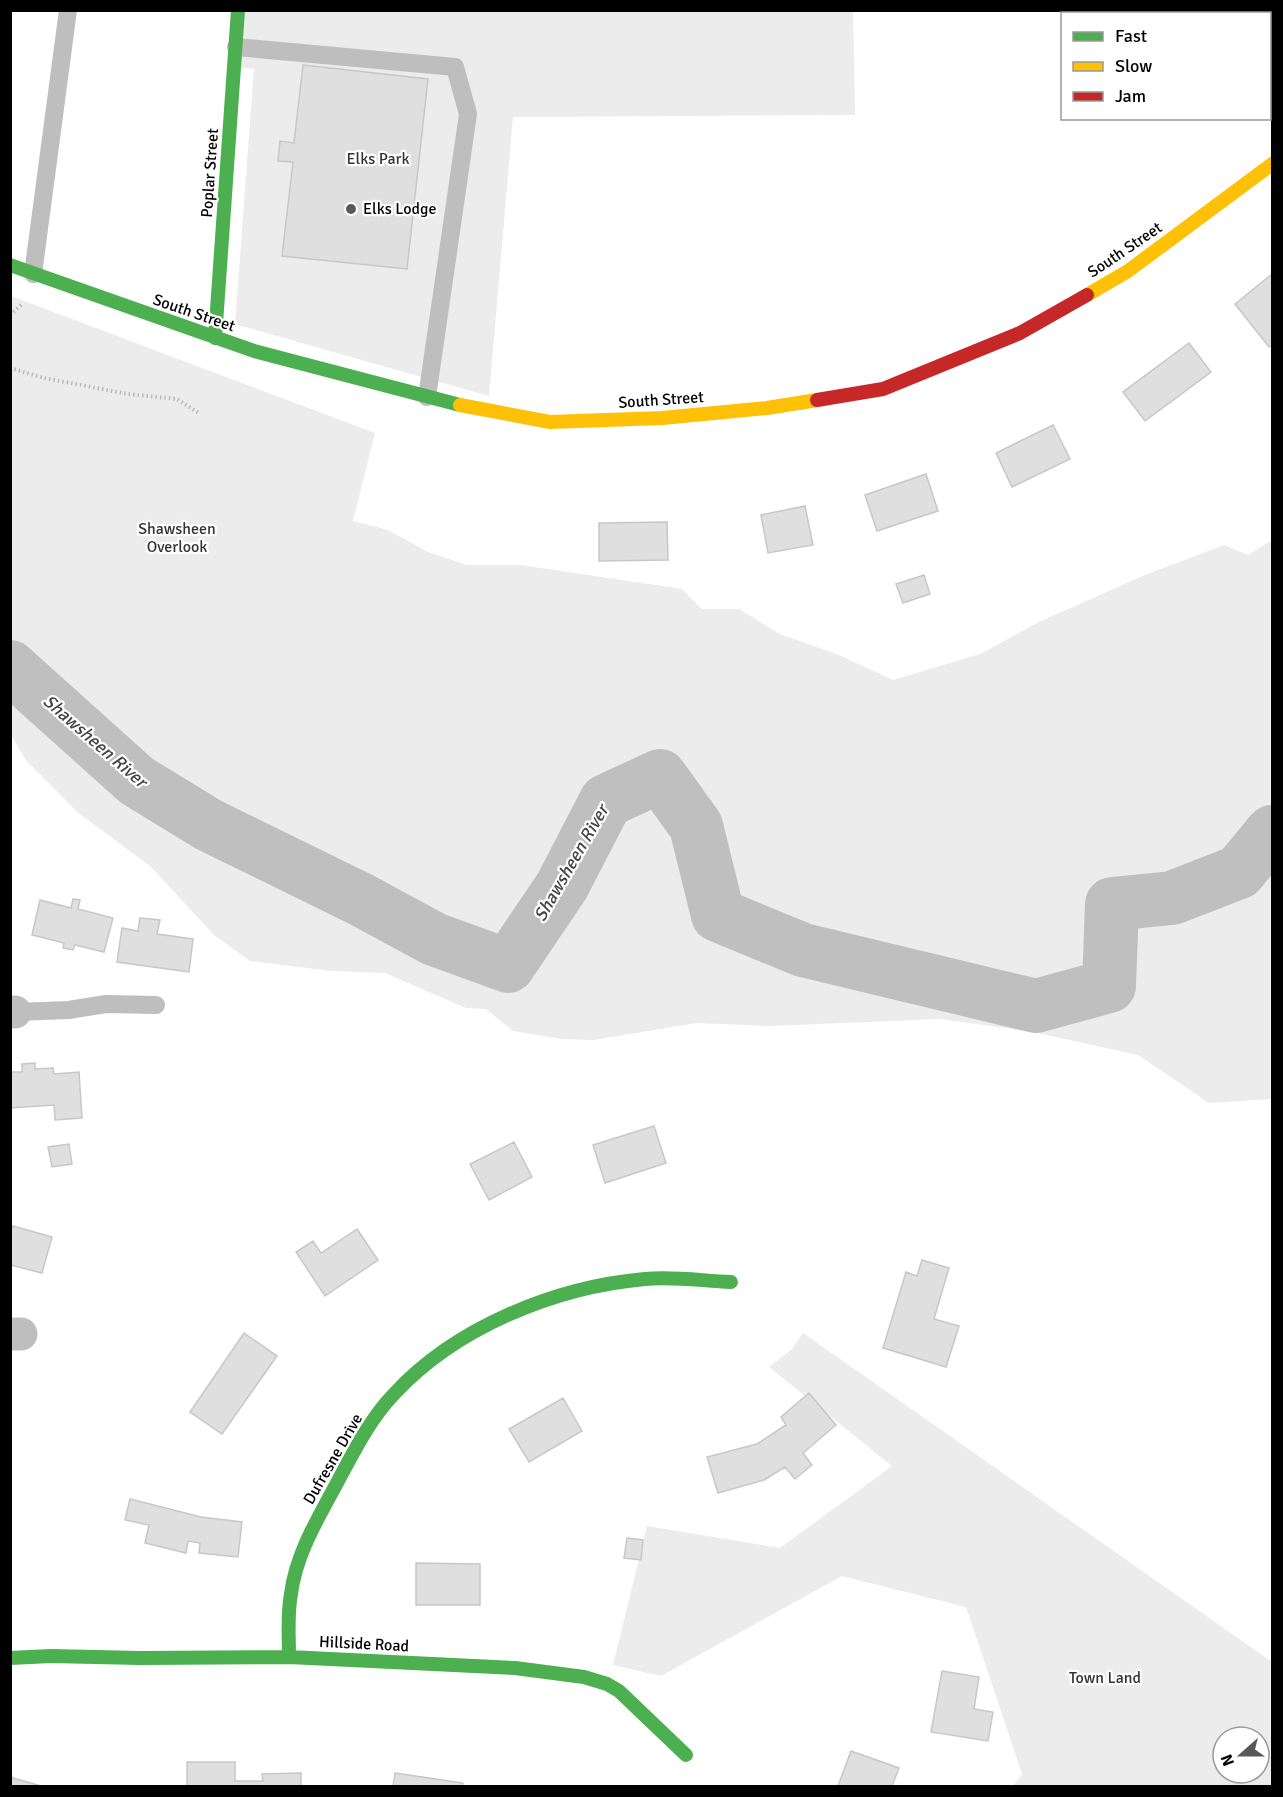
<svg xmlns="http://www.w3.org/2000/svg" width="1283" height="1797" font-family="Signika,sans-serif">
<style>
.green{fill:#ececec;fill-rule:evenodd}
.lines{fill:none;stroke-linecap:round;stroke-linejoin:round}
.river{stroke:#bfbfbf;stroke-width:54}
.building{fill:#dfdfdf;stroke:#c7c7c7;stroke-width:1.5}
.path{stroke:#b9b9b9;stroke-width:4;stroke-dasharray:1.5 3;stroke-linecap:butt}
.lane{stroke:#bebebe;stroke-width:18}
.street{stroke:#bebebe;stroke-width:33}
.fast{stroke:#4caf50;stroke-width:14}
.slow{stroke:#ffc107;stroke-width:14}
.jam{stroke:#c62828;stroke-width:14}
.poi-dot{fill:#595959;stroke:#fff;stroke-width:2}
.labels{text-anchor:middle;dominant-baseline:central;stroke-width:4.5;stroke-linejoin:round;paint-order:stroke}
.park-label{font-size:16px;fill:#333;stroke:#fff}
.street-label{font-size:16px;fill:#000;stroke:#fff}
.poi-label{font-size:16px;fill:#000;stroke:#fff;text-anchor:start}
.water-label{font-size:18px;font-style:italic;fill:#444;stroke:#fff}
</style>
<rect width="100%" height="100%" fill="#fff"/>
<path class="green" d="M 239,11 L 853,11 L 855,115 L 513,117 L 489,396 L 235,324 L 254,69 L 234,67 Z
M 11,296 L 375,433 L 353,521 L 388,530 L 428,552 L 467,565 L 521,565 L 682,589 L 702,609 L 739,609 L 780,634 L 839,655 L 893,680 L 980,654 L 1039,622 L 1145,575 L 1224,545 L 1248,555 L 1272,540 L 1272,1099 L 1209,1103 L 1138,1055 L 1028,1031 L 940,1019 L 771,1026 L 697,1023 L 593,1040 L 562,1039 L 513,1031 L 486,1009 L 466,1008 L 385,973 L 332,971 L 250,961 L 214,935 L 150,866 L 77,812 L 26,760 L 11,735 Z
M 803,1333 L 1272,1662 L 1272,1786 L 1013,1786 L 1022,1774 L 966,1607 L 842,1576 L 661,1676 L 613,1665 L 647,1526 L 780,1548 L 892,1466 L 769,1367 L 792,1349 ZM 1223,1737 L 1259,1737 L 1259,1773 L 1223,1773 Z"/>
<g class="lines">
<path class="river" d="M 10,667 L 137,781 L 209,825 L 360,899 L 434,939 L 508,966 L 562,886 L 606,801 L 660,776 L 696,826 L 718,915 L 803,950 L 1036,1006 L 1109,986 L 1112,904 L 1172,898 L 1239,872 L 1272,832"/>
</g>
<path class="building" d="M 303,65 L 428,79 L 407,269 L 282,256 L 293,162 L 278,161 L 280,141 L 294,143 Z
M 1272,274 L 1272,345 L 1269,347 L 1235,304 Z
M 1189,343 L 1211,372 L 1145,421 L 1123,392 Z
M 1053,425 L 1070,459 L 1012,487 L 996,453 Z
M 926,474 L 938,511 L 877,531 L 865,495 Z
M 805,506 L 813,545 L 768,553 L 761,515 Z
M 667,522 L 668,560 L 599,561 L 599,523 Z
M 924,575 L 930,594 L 903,603 L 896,584 Z
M 73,899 L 80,900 L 78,909 L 113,918 L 104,952 L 75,945 L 73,950 L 63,948 L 64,943 L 32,935 L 40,900 L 71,908 Z
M 140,918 L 160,920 L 157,934 L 193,939 L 189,972 L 117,962 L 122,928 L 138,931 Z
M 35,1063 L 35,1069 L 53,1068 L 54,1074 L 79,1072 L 82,1118 L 55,1120 L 54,1105 L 11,1108 L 10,1120 L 10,1072 L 22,1072 L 22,1064 Z
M 654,1126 L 666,1163 L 605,1183 L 593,1145 Z
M 514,1142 L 532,1177 L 489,1200 L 470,1164 Z
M 69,1144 L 72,1164 L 52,1167 L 48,1147 Z
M 13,1226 L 52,1237 L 42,1273 L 10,1265 L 10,1233 Z
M 357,1229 L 378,1260 L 325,1296 L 296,1252 L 313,1241 L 321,1253 Z
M 922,1260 L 949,1268 L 934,1319 L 959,1326 L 946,1367 L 883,1348 L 906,1272 L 917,1276 Z
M 244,1333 L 277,1356 L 222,1434 L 190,1412 Z
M 809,1393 L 836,1425 L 803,1453 L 812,1465 L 795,1479 L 785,1467 L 764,1480 L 718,1493 L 707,1457 L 757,1444 L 786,1425 L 781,1417 Z
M 563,1398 L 582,1431 L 529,1462 L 509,1429 Z
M 130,1499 L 201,1517 L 242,1522 L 238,1557 L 199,1553 L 200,1543 L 188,1541 L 186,1553 L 145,1543 L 149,1525 L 125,1520 Z
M 627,1538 L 643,1540 L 641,1560 L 624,1558 Z
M 416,1563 L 480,1564 L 480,1605 L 416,1605 Z
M 942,1671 L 979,1677 L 974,1709 L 993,1712 L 988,1741 L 931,1732 Z
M 851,1751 L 899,1768 L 892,1786 L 838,1786 Z
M 187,1762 L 235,1762 L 235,1781 L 263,1781 L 262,1774 L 301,1773 L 301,1786 L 187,1786 Z
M 395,1773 L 463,1783 L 462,1786 L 393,1786 Z
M 10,1777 L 41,1786 L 10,1786 Z"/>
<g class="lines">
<path class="path" d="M 10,315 L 23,303
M 10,368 L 44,378 L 128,394 L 177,399 L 200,414"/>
<path class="lane" d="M 236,47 L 455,67 L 468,114 L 427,397
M 33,274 L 68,10
M 15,1012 L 69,1010 L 106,1004 L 156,1005"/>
<path class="street" d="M 10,1012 L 15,1012
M 10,1334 L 21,1334"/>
<path class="fast" d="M 10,265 L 254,351 L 460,405
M 215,338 L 238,10
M 289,1657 C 289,1636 287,1615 291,1594 C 296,1553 319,1517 338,1481 C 354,1451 370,1419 394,1394 C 456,1327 555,1287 645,1279 C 673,1276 703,1281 731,1282
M 10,1658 L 51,1656 L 140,1658 L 289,1657 L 515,1668 L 584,1677 L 607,1684 L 619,1691 L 686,1755"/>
<path class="slow" d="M 1087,295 L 1128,271 L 1272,164
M 460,405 L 550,422 L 662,418 L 767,408 L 817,400"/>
<path class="jam" d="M 817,400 L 883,389 L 1020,333 L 1087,295"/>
</g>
<circle class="poi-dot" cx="351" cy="209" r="6"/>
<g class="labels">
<g class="park-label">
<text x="378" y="159">Elks Park</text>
<text x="177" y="529">Shawsheen<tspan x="177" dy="18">Overlook</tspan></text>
<text x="1105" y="1678">Town Land</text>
</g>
<g class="street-label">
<text transform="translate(210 173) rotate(-86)">Poplar Street</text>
<text transform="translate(1125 250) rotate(-34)">South Street</text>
<text transform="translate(194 313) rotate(19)">South Street</text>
<text transform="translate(661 400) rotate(-4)">South Street</text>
<text transform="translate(333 1459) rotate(-60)">Dufresne Drive</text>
<text transform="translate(364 1644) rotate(3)">Hillside Road</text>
</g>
<g class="poi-label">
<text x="363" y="209">Elks Lodge</text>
</g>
<g class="water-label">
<text transform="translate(95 741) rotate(41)">Shawsheen River</text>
<text transform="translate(571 863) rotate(-60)">Shawsheen River</text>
</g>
</g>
<rect width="1283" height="1797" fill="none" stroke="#000000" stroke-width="24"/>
<rect x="1061" y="12" width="210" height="108" fill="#ffffff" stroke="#999999" stroke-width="1.5"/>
<rect x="1073" y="32" width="30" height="9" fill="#4caf50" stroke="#999999" stroke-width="1.5"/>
<text x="1115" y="42" font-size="18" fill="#000000">Fast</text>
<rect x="1073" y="62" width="30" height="9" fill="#ffc107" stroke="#999999" stroke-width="1.5"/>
<text x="1115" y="72" font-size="18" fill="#000000">Slow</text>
<rect x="1073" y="92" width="30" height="9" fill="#c62828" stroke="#999999" stroke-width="1.5"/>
<text x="1115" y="102" font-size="18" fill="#000000">Jam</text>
<g transform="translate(1241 1755) rotate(249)"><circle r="28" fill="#ffffff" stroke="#999999" stroke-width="1.5"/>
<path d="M0-4.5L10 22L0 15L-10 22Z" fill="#595959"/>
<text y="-9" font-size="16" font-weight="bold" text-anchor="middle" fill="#000000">N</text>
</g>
</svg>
